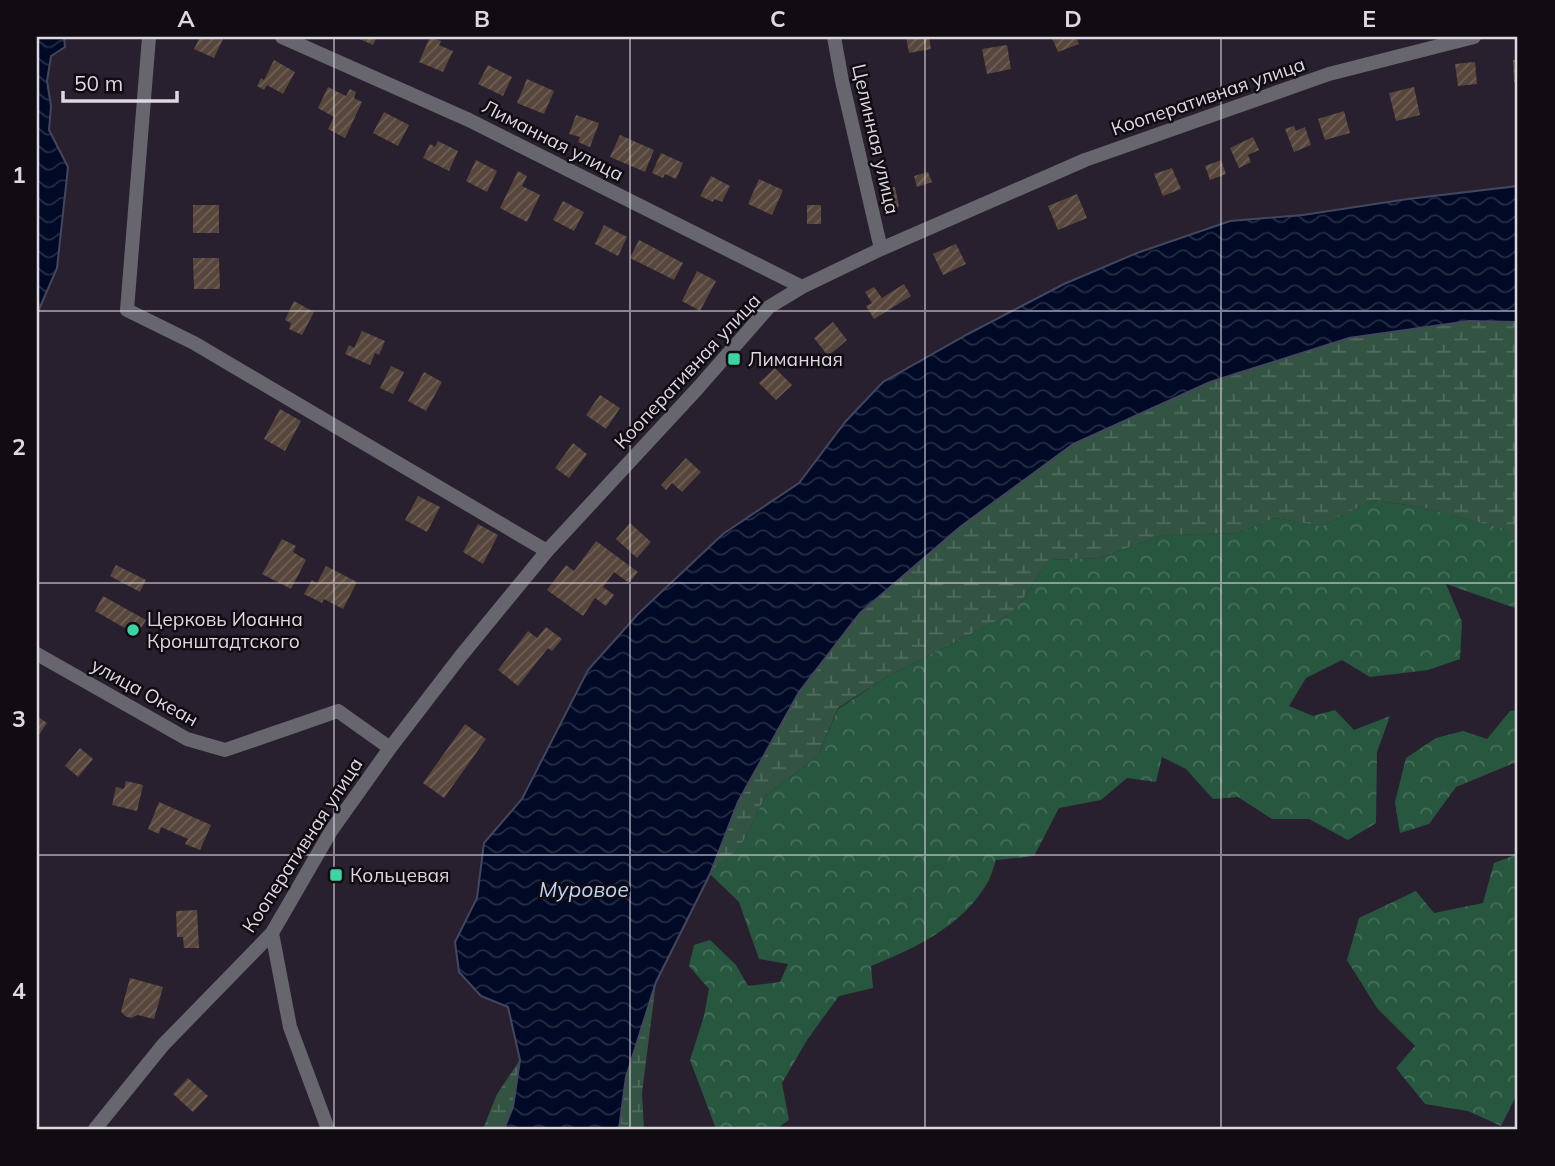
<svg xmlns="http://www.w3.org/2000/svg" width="1555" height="1166" font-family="Mulish,sans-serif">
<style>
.forest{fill:url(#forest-crowns)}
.wetland{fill:url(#wetland-marsh)}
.water{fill:url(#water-waves);stroke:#43475e;stroke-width:2}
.building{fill:url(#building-hatch)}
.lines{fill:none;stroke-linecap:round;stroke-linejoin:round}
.street{stroke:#67656d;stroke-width:14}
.grid{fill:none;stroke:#ded8e2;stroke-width:2;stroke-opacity:0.55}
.poi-dot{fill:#3ad4a5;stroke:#100c12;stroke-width:2.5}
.labels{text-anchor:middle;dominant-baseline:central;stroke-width:5;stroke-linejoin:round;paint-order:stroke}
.street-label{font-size:19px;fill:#ded8e2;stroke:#100c12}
.poi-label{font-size:19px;fill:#ded8e2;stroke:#100c12;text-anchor:start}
.water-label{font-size:21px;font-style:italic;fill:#bad4f7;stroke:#100c12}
.neatline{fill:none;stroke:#ded8e2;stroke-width:2.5}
.grid-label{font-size:23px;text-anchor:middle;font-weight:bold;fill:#ded8e2}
</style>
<defs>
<pattern id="forest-crowns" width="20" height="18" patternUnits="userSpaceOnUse" patternTransform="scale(1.75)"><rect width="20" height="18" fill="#285740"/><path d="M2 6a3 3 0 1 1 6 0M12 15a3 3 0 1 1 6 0" fill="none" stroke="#476e5b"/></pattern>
<pattern id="wetland-marsh" width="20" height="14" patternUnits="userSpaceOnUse" patternTransform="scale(1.75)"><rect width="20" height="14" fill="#335443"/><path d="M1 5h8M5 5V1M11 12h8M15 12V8" fill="none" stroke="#506c5e"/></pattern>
<pattern id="water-waves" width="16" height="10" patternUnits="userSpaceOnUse" patternTransform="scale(1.75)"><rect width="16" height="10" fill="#000925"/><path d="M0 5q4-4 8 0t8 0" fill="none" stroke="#252c44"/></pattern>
<pattern id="building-hatch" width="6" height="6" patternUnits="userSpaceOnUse" patternTransform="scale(1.75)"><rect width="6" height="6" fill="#57463b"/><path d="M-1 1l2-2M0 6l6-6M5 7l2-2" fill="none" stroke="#6f6057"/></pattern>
</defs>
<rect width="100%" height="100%" fill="#29202f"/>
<path class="forest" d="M 1373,500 L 1422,507 L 1505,529 L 1518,545 L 1518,609 L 1446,584 L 1462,622 L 1460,659 L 1428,670 L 1370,677 L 1342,660 L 1306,678 L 1289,706 L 1313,716 L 1335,710 L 1354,730 L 1390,716 L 1377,752 L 1376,823 L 1348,840 L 1309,819 L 1272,819 L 1238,797 L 1213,799 L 1186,769 L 1162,757 L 1156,782 L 1127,778 L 1101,800 L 1059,808 L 1034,856 L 996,860 C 993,868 991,878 986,885 C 962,926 914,949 871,966 L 873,988 L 839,996 L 807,1040 L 782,1083 L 789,1120 L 776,1129 L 716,1129 L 690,1060 L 704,1016 L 709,989 L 689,966 L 694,945 L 710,940 L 736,965 L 748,986 L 780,982 L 788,964 L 759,959 L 739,902 L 710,874 L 741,846 L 766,795 L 817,757 L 838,709 L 888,676 L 1014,612 L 1049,560 L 1099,558 L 1163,535 L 1237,533 L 1275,518 L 1322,526 Z
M 1518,710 L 1518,776 L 1514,763 L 1456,787 L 1429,824 L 1400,833 L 1395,802 L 1406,758 L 1436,738 L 1463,731 L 1487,739 L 1510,711 Z
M 1518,854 L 1518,1092 L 1501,1126 L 1468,1111 L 1425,1104 L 1396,1068 L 1415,1046 L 1377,1008 L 1347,960 L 1359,918 L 1416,891 L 1434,913 L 1483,903 L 1494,863 Z"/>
<path class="wetland" d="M 1469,321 L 1518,322 L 1518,545 L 1504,529 L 1422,507 L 1373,500 L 1322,526 L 1275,518 L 1237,533 L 1163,535 L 1099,558 L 1049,560 L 1014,612 L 888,676 L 838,708 L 817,757 L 766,795 L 741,846 L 710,874 L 738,802 L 799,692 L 860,613 L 960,527 L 1073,444 L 1210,382 L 1349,338 Z
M 656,982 L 642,1093 L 644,1129 L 619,1129 L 626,1077 Z
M 520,1060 L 513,1107 L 504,1129 L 483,1129 L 497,1094 Z"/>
<path class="water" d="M 37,37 L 64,37 L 65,47 L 51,56 L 47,81 L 51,106 L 49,130 L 68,167 L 57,268 L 37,314 Z
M 1518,186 L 1518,322 L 1469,321 L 1349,338 L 1210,382 L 1073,444 L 960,527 L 860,613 L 799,692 L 738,802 L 710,874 L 656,982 L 626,1077 L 619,1129 L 504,1129 L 513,1107 L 520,1060 L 508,1007 L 481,996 L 459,972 L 455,942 L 477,898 L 484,843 L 522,799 L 588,670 L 637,615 L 723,534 L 799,483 L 846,421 L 883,382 L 968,334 L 1064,284 L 1137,253 L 1230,221 L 1303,215 L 1408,199 Z"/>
<path class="building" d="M 200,37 L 224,37 L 214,58 L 194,49 Z
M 355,37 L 377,37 L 373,45 Z
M 430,37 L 441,41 L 439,45 L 453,51 L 443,72 L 419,62 Z
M 906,37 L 929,37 L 931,49 L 909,53 Z
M 1055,37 L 1076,37 L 1079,44 L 1058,52 L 1052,38 Z
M 1007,45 L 1011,69 L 987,74 L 982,49 Z
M 274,60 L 295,72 L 283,94 L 267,85 L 264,90 L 257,86 L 261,78 L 264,80 Z
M 1513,60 L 1518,60 L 1518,82 L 1514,82 Z
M 1475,62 L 1477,84 L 1458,86 L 1455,64 Z
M 488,65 L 512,77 L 503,96 L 478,84 Z
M 527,79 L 554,91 L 544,114 L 517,103 Z
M 328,87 L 346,96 L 350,89 L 356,92 L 354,98 L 362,102 L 345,138 L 328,129 L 334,117 L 318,108 Z
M 1414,87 L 1420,115 L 1396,121 L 1389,93 Z
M 1344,111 L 1350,133 L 1325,140 L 1318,119 Z
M 384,112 L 409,125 L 398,146 L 373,133 Z
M 576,115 L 599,123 L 590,147 L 578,142 L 580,137 L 569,134 Z
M 1294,126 L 1296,131 L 1305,127 L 1311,145 L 1294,152 L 1285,129 Z
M 620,135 L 654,150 L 645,172 L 610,157 Z
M 1253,137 L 1259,150 L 1248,155 L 1251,162 L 1239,168 L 1230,148 Z
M 438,141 L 458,151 L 449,171 L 423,158 L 430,144 L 435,147 Z
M 661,153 L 683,163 L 676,179 L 665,174 L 663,178 L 652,173 Z
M 476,160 L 497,171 L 487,192 L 466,181 Z
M 1221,160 L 1226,174 L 1210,180 L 1205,166 Z
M 1172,168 L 1181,189 L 1163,196 L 1154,174 Z
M 518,171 L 527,176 L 522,186 L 540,195 L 527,222 L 500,208 Z
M 928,172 L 932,182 L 917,187 L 914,176 Z
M 711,176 L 730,186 L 722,202 L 714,199 L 713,202 L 700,196 Z
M 759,179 L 783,190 L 772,215 L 748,204 Z
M 895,187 L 899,207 L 883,210 L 879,190 Z
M 1077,194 L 1087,218 L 1058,230 L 1048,206 Z
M 563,201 L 584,212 L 574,231 L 553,220 Z
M 193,205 L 219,205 L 219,233 L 193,233 Z
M 807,205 L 821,205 L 821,224 L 807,224 Z
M 604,225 L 627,237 L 618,256 L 595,244 Z
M 639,240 L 683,263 L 674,280 L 630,258 Z
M 956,244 L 966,264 L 943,275 L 933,254 Z
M 193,258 L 219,258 L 220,289 L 194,289 Z
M 697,271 L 716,281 L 700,311 L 682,301 Z
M 904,284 L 911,296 L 874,319 L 866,306 L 872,303 L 865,292 L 874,287 L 882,298 Z
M 294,301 L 314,312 L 302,335 L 289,329 L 291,323 L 285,320 Z
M 833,322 L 847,340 L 828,356 L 814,338 Z
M 362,331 L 385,341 L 379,355 L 375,353 L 370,365 L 345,354 L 349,345 L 354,348 Z
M 391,366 L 404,372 L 393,394 L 380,388 Z
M 775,368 L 792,385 L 776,400 L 759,383 Z
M 424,372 L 442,382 L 426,411 L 408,401 Z
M 600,395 L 620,408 L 606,429 L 586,415 Z
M 280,409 L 301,421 L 285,451 L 264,439 Z
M 573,443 L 587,454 L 569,478 L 555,468 Z
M 686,458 L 701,472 L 682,492 L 672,483 L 666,490 L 661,485 Z
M 418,496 L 440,507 L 427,532 L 405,520 Z
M 630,523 L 651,542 L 637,558 L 616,539 Z
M 478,524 L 498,535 L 483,564 L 463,552 Z
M 282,539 L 296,546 L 293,552 L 306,560 L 291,589 L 262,574 Z
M 596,541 L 638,572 L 629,583 L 614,572 L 603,587 L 614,595 L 606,606 L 595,598 L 583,616 L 547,590 L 566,565 L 574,571 Z
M 116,565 L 146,580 L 140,592 L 110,576 Z
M 326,566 L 357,582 L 343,609 L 324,599 L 322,603 L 304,594 L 312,580 L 317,583 Z
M 103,596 L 146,620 L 137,635 L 95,611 Z
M 546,627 L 562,639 L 552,651 L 548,648 L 518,686 L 498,670 L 528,631 L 537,638 Z
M 37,716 L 47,723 L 37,738 Z
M 465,724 L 486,739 L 444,798 L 423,783 Z
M 80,748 L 93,759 L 78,777 L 65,766 Z
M 126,781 L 143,785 L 137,811 L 112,805 L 116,787 L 124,789 Z
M 159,802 L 211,825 L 200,850 L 185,844 L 188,839 L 161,827 L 159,834 L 148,829 Z
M 197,910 L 199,948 L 184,948 L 183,937 L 177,937 L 176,911 Z
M 130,978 L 163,987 L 154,1019 L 138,1015 L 131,1018 L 125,1016 L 121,1011 Z
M 188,1078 L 208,1096 L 193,1112 L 173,1094 Z"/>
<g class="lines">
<path class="street" d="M 149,37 L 127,310 L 194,343 L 547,551
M 282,37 L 469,120 L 802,287
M 834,37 L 842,81 L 881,249
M 37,654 L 187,739 L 225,750 L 338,711 L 390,748
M 272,933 L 290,1027 L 328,1129
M 95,1129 L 163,1045 L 272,933 L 331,831 L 390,748 L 460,657 L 547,551 L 697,389 L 769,307 L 802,287 L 881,249 L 1085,160 L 1329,74 L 1474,37"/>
</g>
<path class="grid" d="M 334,37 L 334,1129M 630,37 L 630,1129M 925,37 L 925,1129M 1221,37 L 1221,1129M 37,311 L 1518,311M 37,583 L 1518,583M 37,855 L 1518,855"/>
<g class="poi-dot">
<rect x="727" y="352" width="14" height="14" rx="3.5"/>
<circle cx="133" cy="630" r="7"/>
<rect x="329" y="868" width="14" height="14" rx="3.5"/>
</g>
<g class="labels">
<g class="street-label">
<text transform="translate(1208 96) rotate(-19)">Кооперативная улица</text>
<text transform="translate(876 139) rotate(77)">Целинная улица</text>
<text transform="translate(553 140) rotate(27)">Лиманная улица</text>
<text transform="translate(687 371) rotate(-47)">Кооперативная улица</text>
<text transform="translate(145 692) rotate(29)">улица Океан</text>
<text transform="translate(302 845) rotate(-57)">Кооперативная улица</text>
</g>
<g class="poi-label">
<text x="748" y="359">Лиманная</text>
<text x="147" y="619">Церковь Иоанна<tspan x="147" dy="22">Кронштадтского</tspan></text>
<text x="350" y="875">Кольцевая</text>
</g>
<g class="water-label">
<text x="584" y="889">Муровое</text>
</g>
</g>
<rect width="1555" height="1166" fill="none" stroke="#100c12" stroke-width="77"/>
<path d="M63 91v10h114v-10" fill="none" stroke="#ded8e2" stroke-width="3.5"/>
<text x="74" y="91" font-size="21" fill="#ded8e2" stroke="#100c12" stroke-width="5" paint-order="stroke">50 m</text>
<rect x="38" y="38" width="1478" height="1090" class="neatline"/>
<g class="grid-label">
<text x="186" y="27">A</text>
<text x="482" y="27">B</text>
<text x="778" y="27">C</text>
<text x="1073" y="27">D</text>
<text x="1369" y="27">E</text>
<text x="19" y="183">1</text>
<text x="19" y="455">2</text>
<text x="19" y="727">3</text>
<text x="19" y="999">4</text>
</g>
</svg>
